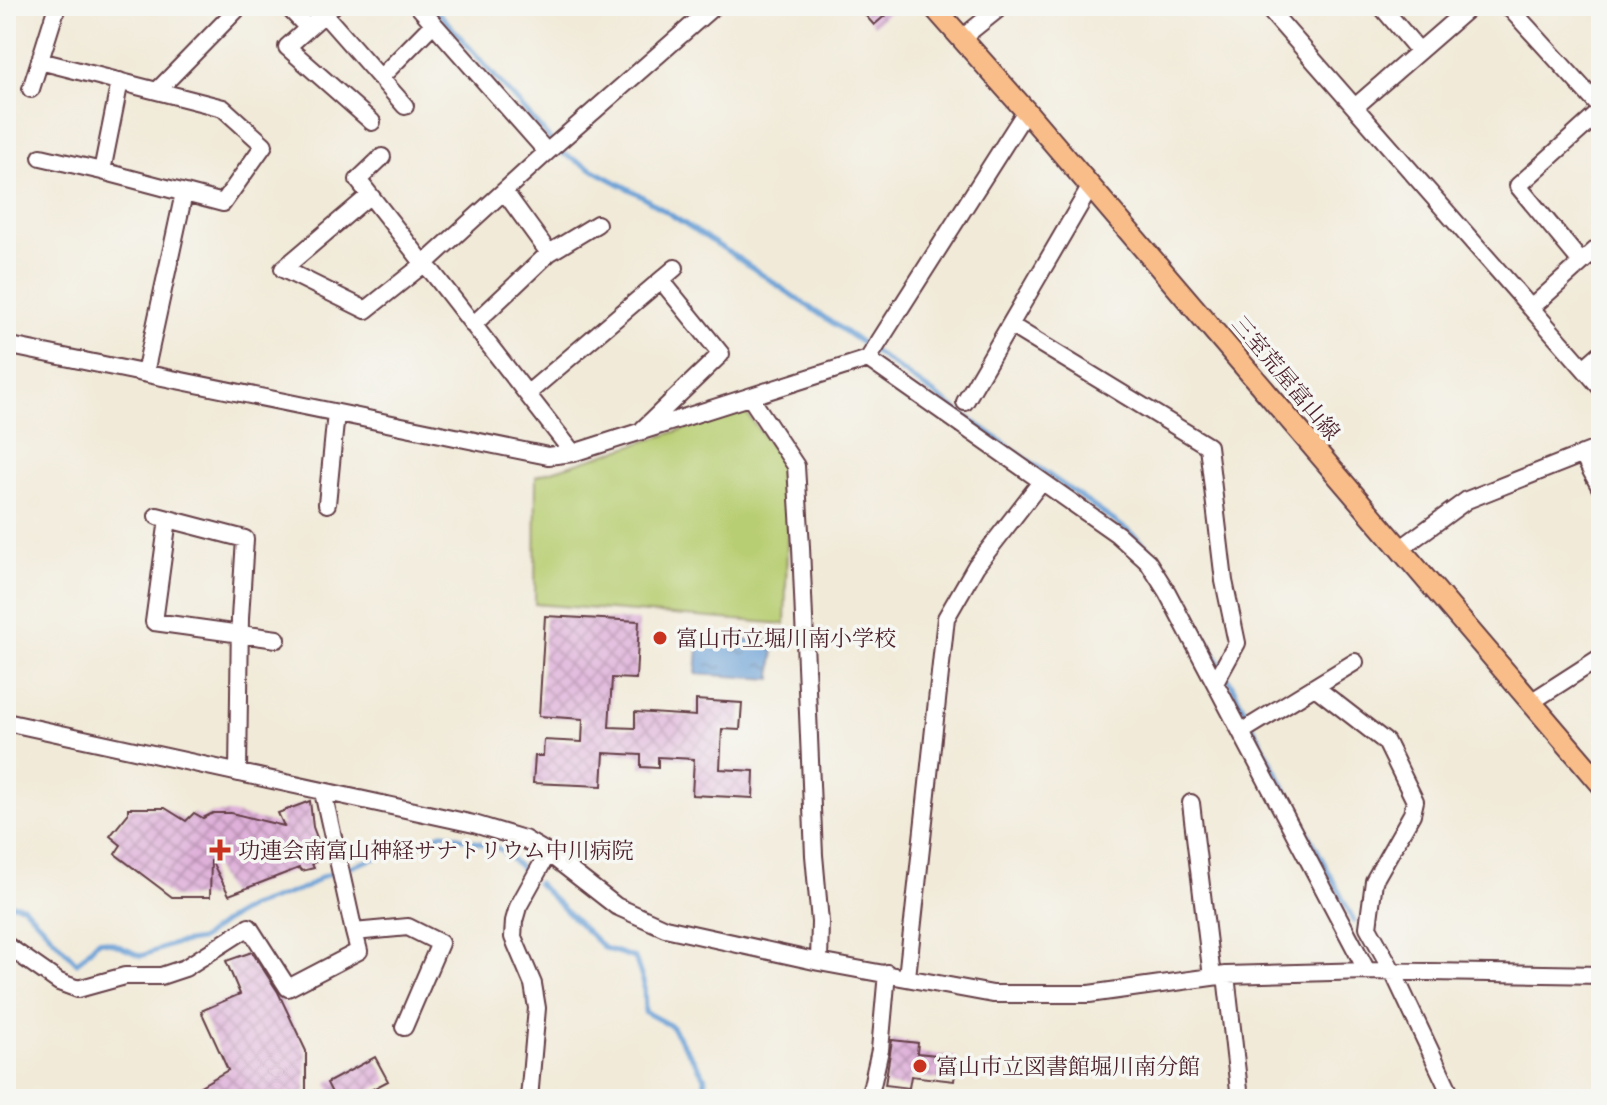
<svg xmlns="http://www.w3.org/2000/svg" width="1607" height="1105" font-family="'IM FELL Great Primer','Noto Serif JP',serif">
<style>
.pitch{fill:#b8ce72;stroke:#81764e;stroke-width:2}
.water{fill:url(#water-ripples);stroke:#585f80;stroke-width:2}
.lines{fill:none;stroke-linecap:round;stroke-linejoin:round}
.stream{stroke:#679fd5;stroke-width:5}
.building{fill:url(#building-cross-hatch)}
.minor-casing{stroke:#633d45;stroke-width:20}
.major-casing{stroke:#633d45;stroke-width:24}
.minor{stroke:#fff;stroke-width:16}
.major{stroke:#f8bd89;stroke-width:20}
.poi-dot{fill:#c8321e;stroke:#f6f6f2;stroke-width:3}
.labels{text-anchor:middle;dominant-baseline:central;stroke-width:7;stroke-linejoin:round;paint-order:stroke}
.street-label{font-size:22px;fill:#4a1f2b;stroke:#f6f6f2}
.poi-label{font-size:22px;fill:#4a1f2b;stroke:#f6f6f2;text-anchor:start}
</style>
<defs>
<pattern id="water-ripples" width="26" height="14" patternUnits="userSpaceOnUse" patternTransform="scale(2)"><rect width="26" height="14" fill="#679fd5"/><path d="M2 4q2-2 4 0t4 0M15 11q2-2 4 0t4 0" fill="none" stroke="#5781ad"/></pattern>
<pattern id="building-cross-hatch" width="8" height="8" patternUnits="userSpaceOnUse" patternTransform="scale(2)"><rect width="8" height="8" fill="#dfb1da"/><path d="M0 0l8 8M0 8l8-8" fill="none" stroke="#b78fb1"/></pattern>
</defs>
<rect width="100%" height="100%" fill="#f6f6f2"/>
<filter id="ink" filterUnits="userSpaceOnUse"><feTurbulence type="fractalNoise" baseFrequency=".0125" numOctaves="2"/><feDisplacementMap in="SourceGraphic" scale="16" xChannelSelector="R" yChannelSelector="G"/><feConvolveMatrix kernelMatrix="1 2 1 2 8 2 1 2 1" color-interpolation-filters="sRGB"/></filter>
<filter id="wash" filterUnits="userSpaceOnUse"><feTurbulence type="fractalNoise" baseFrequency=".006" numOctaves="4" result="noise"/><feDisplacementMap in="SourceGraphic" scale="32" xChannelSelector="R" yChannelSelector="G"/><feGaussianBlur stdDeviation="1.8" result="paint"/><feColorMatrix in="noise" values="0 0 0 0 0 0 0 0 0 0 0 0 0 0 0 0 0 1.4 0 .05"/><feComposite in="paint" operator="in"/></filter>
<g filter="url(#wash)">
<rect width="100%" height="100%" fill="#f1ead8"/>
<path class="pitch" d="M 744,410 L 789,471 L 785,624 L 535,604 L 536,476 Z"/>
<path class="water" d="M 699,637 L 774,642 L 772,679 L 696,674 Z"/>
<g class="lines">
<path class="stream" d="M 433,6 L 562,153 L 640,195 L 735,256 L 866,346 L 1137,537 L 1161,562 L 1221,665
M 1226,674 L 1354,921
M 537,883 L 604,948 L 635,958 L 644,984 L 645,1012 L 671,1026 L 705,1077 L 704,1099
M 6,903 L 23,906 L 77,963 L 99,940 L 112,943 L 141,956 L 174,944 L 200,940 L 224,922 L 250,907 L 307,887 L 321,877 L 393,852 L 414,847 L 444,833 L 500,849 L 530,876"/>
</g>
<g id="blocks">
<path class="building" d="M 857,6 L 896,6 L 874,25 Z
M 545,616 L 639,621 L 636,679 L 612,678 L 609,727 L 635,728 L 635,712 L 696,716 L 696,700 L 742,703 L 740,730 L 722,729 L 720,769 L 754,771 L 753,798 L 692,795 L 694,759 L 658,757 L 658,768 L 641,767 L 641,755 L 604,753 L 602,786 L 533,783 L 535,756 L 543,756 L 544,740 L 582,742 L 583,719 L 539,716 Z
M 310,801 L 313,827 L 324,856 L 312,864 L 314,868 L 302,871 L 299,868 L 229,895 L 211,860 L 210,897 L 172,897 L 115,854 L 121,845 L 110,836 L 128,814 L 128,808 L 165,808 L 186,821 L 194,813 L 203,818 L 213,813 L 231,813 L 284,826 L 278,813 Z
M 252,952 L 278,992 L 306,1051 L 306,1099 L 178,1099 L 228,1070 L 201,1011 L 240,994 L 226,961 Z
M 892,1040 L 918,1043 L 917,1053 L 957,1057 L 954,1081 L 911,1076 L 909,1088 L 885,1085 Z
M 375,1057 L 388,1081 L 354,1099 L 335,1099 L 327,1083 Z"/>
</g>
</g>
<g filter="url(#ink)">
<use href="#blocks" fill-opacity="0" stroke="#633d45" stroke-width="2"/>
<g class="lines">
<defs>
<path id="minor" d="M 287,6 L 308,28
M 333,6 L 287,47 L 372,122
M 418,6 L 547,152
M 1266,6 L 1601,388
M 1381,6 L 1419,51
M 1508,6 L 1601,108
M 324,14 L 405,106
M 962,38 L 1002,6
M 40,61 L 223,108 L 264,145 L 223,203 L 102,171 L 41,157
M 380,78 L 433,24
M 31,89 L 57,6
M 157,91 L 240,6
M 1355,107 L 1471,6
M 102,171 L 120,81
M 504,191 L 549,253
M 370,195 L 283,269 L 366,310 L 424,264 L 358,180 L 382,157
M 1581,262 L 1518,186 L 1601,111
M 1531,308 L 1601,245
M 473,325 L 549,253 L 597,224
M 1010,325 L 1208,446 L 1224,581 L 1237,643 L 1215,683
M 6,345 L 548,456 L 573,453 L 868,359 L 1026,111
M 868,359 L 1117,534 L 1148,562 L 1167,592 L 1367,971
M 1584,368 L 1601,353
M 145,373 L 184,193
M 527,394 L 675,268
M 750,397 L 796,466 L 801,547 L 814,855 L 820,922 L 819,962
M 965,402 L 1091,186
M 643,429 L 721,354 L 661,280
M 573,453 L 433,273 L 424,264 L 547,152 L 714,6
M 1582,454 L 1601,489
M 327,504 L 336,413
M 157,516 L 245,539 L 240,618 L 238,773
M 168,519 L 154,622 L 277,639
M 1400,549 L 1467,500 L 1601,447
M 1315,687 L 1386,742 L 1415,801 L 1412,814 L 1374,881 L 1368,927 L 1393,972 L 1453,1099
M 1531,702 L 1601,657
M 6,722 L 474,824 L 524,839 L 548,853 L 616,906 L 665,928 L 819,962 L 993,994 L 1089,994 L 1226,975 L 1367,971 L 1601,975
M 1241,732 L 1355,662
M 323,792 L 354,932 L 408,927 L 440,943 L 404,1027
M 1191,803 L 1212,977
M 6,945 L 59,982 L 78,989 L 125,976 L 161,976 L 185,968 L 249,927 L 288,988 L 359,951 L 354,932
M 1226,975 L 1240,1099
M 907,977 L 946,618 L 976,566 L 1041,482
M 529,1099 L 537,1008 L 533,984 L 513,937 L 514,921 L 518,907 L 548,853
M 869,1099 L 880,1050 L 887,973"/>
<path id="major" d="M 933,6 L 1026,111 L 1601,784"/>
</defs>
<use href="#minor" class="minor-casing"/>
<use href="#major" class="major-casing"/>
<use href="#minor" class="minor"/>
<use href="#major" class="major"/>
</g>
</g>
<g class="poi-dot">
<circle cx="660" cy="638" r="8"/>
<path d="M216 838h8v8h8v8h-8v8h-8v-8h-8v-8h8z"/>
<circle cx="920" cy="1066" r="8"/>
</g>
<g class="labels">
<g class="street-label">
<text transform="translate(1286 378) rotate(50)">三室荒屋富山線</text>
</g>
<g class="poi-label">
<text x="676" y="638">富山市立堀川南小学校</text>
<text x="238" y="850">功連会南富山神経サナトリウム中川病院</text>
<text x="936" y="1066">富山市立図書館堀川南分館</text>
</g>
</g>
<rect width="1607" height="1105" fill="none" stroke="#f6f6f2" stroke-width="32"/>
</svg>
